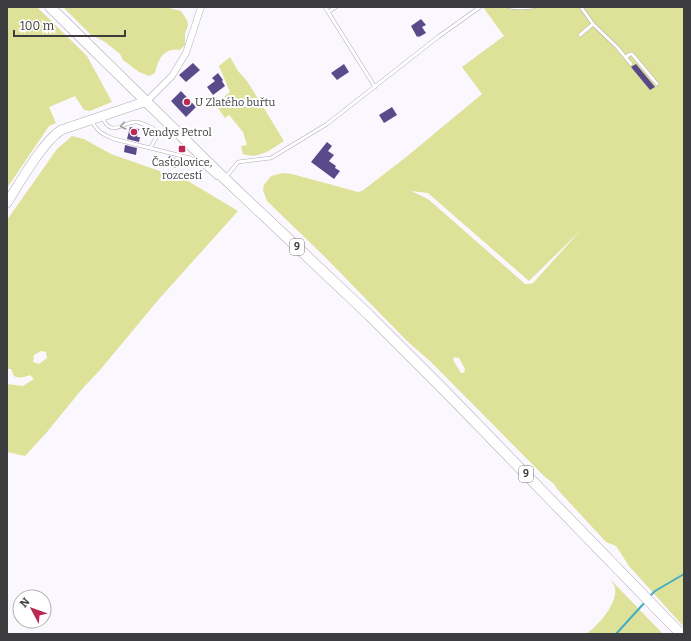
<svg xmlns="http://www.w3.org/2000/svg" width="691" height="641" font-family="Bitter,serif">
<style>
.green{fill:#dee198;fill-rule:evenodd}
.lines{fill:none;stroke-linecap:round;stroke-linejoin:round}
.stream{stroke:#42aec5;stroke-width:2}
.building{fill:#5b4a89}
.lane-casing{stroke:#b0acb3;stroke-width:4}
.street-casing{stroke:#b0acb3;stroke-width:7}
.secondary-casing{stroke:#b0acb3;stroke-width:10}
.primary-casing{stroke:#b0acb3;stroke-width:11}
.lane{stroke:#fff;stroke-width:3}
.street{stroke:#fff;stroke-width:6}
.secondary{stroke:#fff;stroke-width:9}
.primary{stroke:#fff;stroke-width:10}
.oneway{stroke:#9e9e9f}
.poi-dot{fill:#ba2b54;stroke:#fff;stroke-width:1.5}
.labels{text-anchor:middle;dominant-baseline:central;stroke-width:4;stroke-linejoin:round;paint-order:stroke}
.shield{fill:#fff;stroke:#777679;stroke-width:1}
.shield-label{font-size:10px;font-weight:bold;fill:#3d3c3f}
.poi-label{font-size:11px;fill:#3d3c3f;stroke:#fff;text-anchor:start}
</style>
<rect width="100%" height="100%" fill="#fbf7fe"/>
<path class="green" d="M 7,7 L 37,7 L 87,56 L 112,102 L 90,111 L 84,110 L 75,96 L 49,107 L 56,123 L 49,126 L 7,188 Z
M 63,7 L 165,7 L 181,11 L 187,20 L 188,26 L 185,33 L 185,45 L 180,50 C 163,48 159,58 155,73 L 149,76 L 139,72 L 123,60 L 120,54 L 105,42 L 90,34 Z
M 483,7 L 684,7 L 684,627 L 629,566 L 616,546 L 606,542 L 557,489 L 554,484 L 545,477 L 430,361 L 407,341 L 324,256 L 267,201 L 263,190 L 264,185 L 271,176 L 283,173 L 292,174 L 358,192 L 362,191 L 405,158 L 482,94 L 462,67 L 504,36 ZM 411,191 L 428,193 L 529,281 L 581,230 L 533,283 L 529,284 L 525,284 L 428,199 ZM 454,357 L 459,358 L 465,369 L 464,373 L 461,373 L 453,360 Z
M 230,57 L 238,71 L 247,81 L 284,141 C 272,149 258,160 243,154 L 241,146 L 247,145 L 243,132 L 229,115 L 225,118 L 215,104 L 230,92 L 219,66 Z
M 72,136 L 84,139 L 111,154 L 188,181 L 238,211 L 159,299 L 100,370 L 82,389 L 47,432 L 25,456 L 7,452 L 7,384 L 23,386 L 34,379 L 30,375 C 24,377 20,379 14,376 L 11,369 L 7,369 L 7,220 L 57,149 ZM 41,351 L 46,352 L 47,358 L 39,364 L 33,362 L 34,355 Z
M 611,580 L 663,634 L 586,634 C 598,626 618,603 615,588 C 615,585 612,583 611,580 Z"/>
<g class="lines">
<path class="stream" d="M 650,596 L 655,591 L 684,574
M 616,634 L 646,601"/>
</g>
<path class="building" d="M 421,19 L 426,25 L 422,27 L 426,33 L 419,37 L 418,36 L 417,37 L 411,26 Z
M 193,63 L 200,70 L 186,82 L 179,75 Z
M 344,64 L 349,72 L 337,80 L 331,73 Z
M 636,64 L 655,87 L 650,90 L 631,67 Z
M 218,73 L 223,80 L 222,81 L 225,86 L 213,95 L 207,87 L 215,81 L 212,78 Z
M 181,91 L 196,107 L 186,117 L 171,101 Z
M 392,107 L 397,115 L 384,123 L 379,115 Z
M 130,127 L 139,129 L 137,137 L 140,137 L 139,142 L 127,139 Z
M 327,142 L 332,146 L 328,151 L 334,155 L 329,161 L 336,166 L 335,168 L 340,171 L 334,179 L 311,162 Z
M 125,145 L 137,148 L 136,155 L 124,152 Z
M 169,156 L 178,159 L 176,168 L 166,166 Z"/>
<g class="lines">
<defs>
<path id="lane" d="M 325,7 L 375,87
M 509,7 L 522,8 L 533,7
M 581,7 L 593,24 L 617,47 L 631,64
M 328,12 L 336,7
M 580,35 L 593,24
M 626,57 L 630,54 L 632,54 L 657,84
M 102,117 C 112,139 123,121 137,122 C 142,123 148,126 153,128 L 156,138 L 150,148
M 92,121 C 97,132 104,135 114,139 L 190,158 L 198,161 L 217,178
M 226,177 L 238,162 L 271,158 L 327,124 L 438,37 L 480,7"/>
<path id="street" d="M 147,101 L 172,76 L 186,53 L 201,7"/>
<path id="secondary" d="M 7,203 C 20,182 42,143 61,130 L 147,101"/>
<path id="primary" d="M 50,7 L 225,179 L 369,315 L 447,393 L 681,634"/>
</defs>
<use href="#lane" class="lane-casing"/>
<use href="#street" class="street-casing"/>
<use href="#secondary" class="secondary-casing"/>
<use href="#primary" class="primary-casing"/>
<use href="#lane" class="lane"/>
<use href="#street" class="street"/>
<use href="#secondary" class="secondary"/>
<use href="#primary" class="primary"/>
</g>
<defs><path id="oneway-chevron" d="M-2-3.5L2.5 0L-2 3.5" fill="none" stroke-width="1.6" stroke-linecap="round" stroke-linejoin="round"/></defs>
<use class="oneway" href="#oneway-chevron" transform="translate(123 126) rotate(167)"/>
<g class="poi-dot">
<circle cx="187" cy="102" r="4"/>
<circle cx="134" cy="132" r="4"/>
<rect x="178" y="145" width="8" height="8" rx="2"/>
</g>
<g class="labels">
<g class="shield">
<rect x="290" y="239" width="14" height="16" rx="3"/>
<rect x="519" y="466" width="14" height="16" rx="3"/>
</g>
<g class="shield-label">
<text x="297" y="247">9</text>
<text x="526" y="474">9</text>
</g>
<g class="poi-label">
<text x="195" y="102">U Zlatého buřtu</text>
<text x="142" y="132">Vendys Petrol</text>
<text x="182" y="162" text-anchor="middle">Častolovice,<tspan x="182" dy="13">rozcestí</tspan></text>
</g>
</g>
<rect width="691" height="641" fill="none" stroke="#3d3c3f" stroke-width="16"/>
<g transform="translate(32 609) rotate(311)"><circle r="19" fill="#ffffff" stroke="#b1b1b2"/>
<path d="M0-3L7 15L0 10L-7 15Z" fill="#ba2b54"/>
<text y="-6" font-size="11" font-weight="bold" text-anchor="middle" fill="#3d3c3f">N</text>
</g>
<path d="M14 30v6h111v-6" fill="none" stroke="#3d3c3f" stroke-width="2"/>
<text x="20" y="30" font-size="12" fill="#3d3c3f" stroke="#ffffff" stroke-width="3" paint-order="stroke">100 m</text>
</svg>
